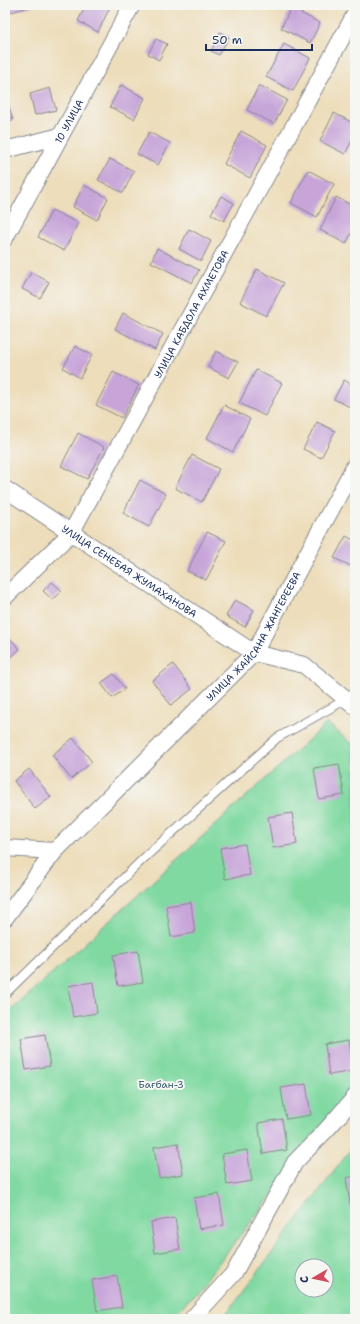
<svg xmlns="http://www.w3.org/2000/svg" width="360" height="1324" font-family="'Shantell Sans',sans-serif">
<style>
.green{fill:#7fd9a0;stroke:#4d847f;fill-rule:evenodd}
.building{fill:#c7a5d9}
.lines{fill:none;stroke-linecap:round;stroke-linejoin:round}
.lane-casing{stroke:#84868c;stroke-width:10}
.street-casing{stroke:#84868c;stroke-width:18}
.lane{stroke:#fff;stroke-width:8}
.street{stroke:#fff;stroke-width:16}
.labels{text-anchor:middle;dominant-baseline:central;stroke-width:4;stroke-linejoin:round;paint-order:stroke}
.street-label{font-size:10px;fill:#1b2f5e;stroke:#f6f6f2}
.park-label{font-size:10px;fill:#345a6e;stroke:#f6f6f2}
</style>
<rect width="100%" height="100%" fill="#f6f6f2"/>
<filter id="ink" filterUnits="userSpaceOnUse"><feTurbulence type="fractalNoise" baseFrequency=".025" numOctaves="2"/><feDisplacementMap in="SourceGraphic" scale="8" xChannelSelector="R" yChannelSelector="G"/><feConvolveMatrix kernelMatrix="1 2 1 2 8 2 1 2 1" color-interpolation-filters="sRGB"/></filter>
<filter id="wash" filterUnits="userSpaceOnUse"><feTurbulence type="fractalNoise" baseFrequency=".012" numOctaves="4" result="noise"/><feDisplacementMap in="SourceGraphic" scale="16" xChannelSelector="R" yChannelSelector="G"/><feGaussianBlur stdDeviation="0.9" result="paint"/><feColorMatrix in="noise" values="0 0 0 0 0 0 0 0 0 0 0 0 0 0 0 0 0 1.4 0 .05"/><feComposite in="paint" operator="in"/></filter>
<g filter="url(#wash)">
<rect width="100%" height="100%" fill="#edddba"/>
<path class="green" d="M 327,723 L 355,746 L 355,1089 L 196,1292 L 171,1319 L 5,1319 L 5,1016 Z
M 355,1144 L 355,1319 L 222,1319 ZM 302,1266 L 326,1266 L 326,1290 L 302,1290 Z"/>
<g id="blocks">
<path class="building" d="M 9,5 L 36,5 L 11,12 Z
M 86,5 L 107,5 L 110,7 L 98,32 L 78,21 Z
M 291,8 L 320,23 L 310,43 L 281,28 Z
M 220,32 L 229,37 L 219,55 L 211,51 Z
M 156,39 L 167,44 L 159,60 L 148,54 Z
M 284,44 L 310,58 L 293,91 L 266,77 Z
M 121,85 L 145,98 L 134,119 L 110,107 Z
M 259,85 L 287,100 L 274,124 L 247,110 Z
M 50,88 L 56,110 L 35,115 L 30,94 Z
M 5,97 L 6,97 L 13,120 L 5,122 Z
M 334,113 L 355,124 L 355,135 L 345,154 L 320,141 Z
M 241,131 L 267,145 L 250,178 L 224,164 Z
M 149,132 L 170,143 L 158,165 L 137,154 Z
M 110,159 L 134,171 L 123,193 L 98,180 Z
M 308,170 L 334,184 L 317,217 L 291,203 Z
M 84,185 L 108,198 L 97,220 L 73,207 Z
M 221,196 L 234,203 L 224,221 L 211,214 Z
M 336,197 L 355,207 L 355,226 L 346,244 L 320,230 Z
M 52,210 L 78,223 L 64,251 L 38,237 Z
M 189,229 L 211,241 L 201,261 L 179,249 Z
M 157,248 L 199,270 L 192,283 L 151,262 Z
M 257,269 L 284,283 L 266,316 L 240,302 Z
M 31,272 L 49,282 L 40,298 L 22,289 Z
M 123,313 L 163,334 L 155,350 L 115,329 Z
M 75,346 L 92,355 L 80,378 L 63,368 Z
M 216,351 L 238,362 L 229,378 L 208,367 Z
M 256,370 L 282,383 L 265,416 L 239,403 Z
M 113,372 L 139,385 L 122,418 L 96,405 Z
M 344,380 L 355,386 L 354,409 L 334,399 Z
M 224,405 L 250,419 L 233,452 L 207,438 Z
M 317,422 L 335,431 L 321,458 L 303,449 Z
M 78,433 L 104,447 L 87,479 L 61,466 Z
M 192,455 L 219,469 L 202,502 L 175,488 Z
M 140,480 L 166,494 L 149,527 L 123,513 Z
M 207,532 L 226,541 L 206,580 L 187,571 Z
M 346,536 L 355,541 L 355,568 L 334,558 Z
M 52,582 L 62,591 L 53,600 L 43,591 Z
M 235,600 L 254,610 L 245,627 L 226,616 Z
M 5,633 L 20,649 L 6,662 L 5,662 Z
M 173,664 L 192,689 L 171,705 L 152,681 Z
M 114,674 L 125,689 L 112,698 L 101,683 Z
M 73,738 L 92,762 L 71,779 L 52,755 Z
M 339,764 L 344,795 L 319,799 L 314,768 Z
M 29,769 L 51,797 L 35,809 L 14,781 Z
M 292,813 L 297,844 L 273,848 L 268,817 Z
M 245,844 L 250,875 L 225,879 L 220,848 Z
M 191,902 L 195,933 L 171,937 L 166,906 Z
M 138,951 L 143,982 L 118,986 L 113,955 Z
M 93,982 L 97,1013 L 73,1017 L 68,986 Z
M 45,1035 L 50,1066 L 26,1070 L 21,1039 Z
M 349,1040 L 354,1071 L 329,1075 L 325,1044 Z
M 306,1084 L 311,1115 L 286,1119 L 281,1088 Z
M 282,1119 L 287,1150 L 263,1154 L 258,1123 Z
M 178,1143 L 183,1174 L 159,1178 L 154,1147 Z
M 247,1150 L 252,1181 L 227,1185 L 222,1154 Z
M 355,1176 L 355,1208 L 351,1209 L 346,1178 Z
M 219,1194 L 224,1225 L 199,1229 L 194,1198 Z
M 175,1218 L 180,1249 L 155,1253 L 151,1222 Z
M 117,1276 L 122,1307 L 97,1311 L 92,1280 Z"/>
</g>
</g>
<g filter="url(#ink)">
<use href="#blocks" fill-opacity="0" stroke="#84868c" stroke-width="1"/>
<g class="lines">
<defs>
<path id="lane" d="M 5,994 L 143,859 L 277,738 L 345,700"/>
<g id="street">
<path d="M 5,150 L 60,136"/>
<path id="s1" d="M 5,238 L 132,5"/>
<path id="s2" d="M 5,489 L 254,653 L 304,665 L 355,706"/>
<path id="s3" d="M 5,597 L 71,533 L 355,14"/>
<path id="s4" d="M 5,848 L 55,851 L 254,653 L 355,465"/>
<path d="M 5,918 L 55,851"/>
<path d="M 192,1319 L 234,1273 L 295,1162 L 328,1128 L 355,1097"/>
</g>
</defs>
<use href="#lane" class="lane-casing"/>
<use href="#street" class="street-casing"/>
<use href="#lane" class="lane"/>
<use href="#street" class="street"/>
</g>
</g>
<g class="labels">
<g class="street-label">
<text stroke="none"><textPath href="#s1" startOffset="133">10 УЛИЦА</textPath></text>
<text stroke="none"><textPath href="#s3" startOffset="342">УЛИЦА КАБДОЛА АХМЕТОВА</textPath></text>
<text stroke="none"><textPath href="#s2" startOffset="149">УЛИЦА СЕНЕБАЯ ЖУМАХАНОВА</textPath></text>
<text stroke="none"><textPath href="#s4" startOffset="344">УЛИЦА ЖАЙСАНА ЖАНГЕРЕЕВА</textPath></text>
</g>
<g class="park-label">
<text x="161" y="1084">Бағбан-3</text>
</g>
</g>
<rect width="360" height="1324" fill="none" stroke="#f6f6f2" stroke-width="20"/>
<g transform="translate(314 1278) rotate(261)"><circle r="19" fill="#f6f6f2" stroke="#9ea6b7"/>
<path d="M0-3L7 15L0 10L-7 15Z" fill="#d1495b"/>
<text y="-6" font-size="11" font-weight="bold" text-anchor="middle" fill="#1b2f5e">С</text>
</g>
<path d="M206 44v6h106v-6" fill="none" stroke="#1b2f5e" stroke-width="2"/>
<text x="212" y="44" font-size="12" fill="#1b2f5e" stroke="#f6f6f2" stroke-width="3" paint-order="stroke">50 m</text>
</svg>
